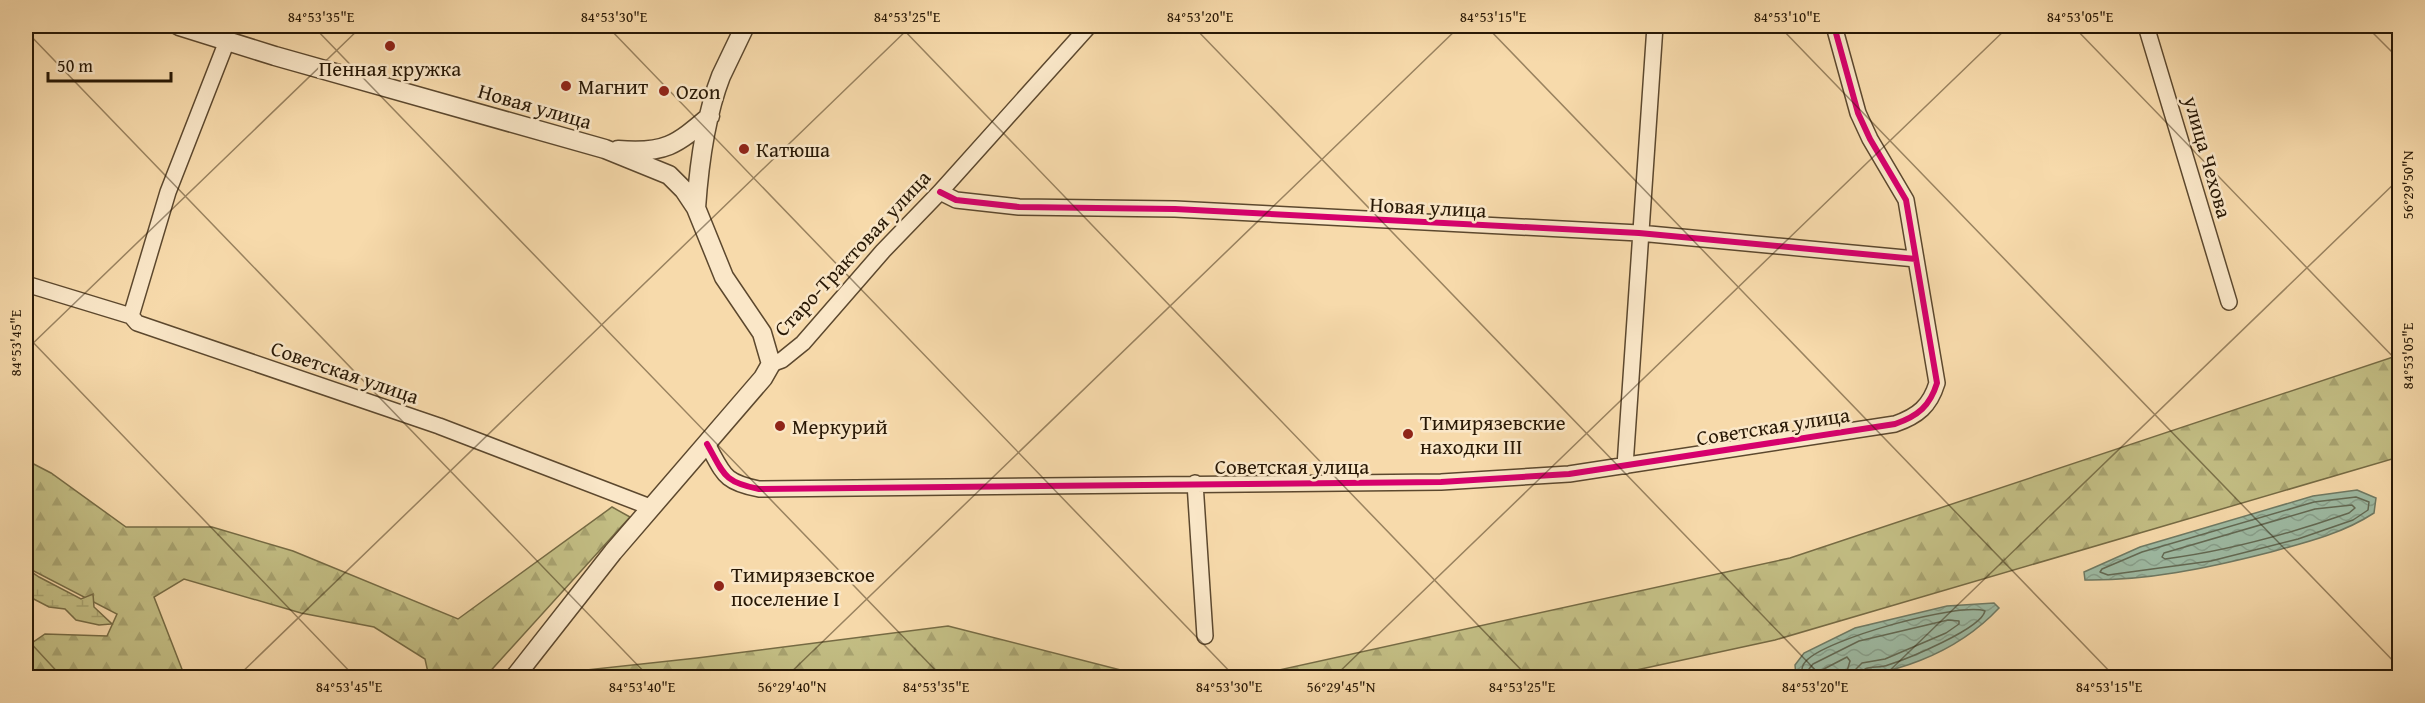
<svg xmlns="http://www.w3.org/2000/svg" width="2425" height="703" font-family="'Gentium Book Plus',serif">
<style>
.forest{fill:url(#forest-firs);stroke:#766b44;stroke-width:1.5}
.wetland{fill:url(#wetland-marsh);stroke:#766b44;stroke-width:1.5}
.water{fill:url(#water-waves);stroke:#6f7a64;stroke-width:1.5}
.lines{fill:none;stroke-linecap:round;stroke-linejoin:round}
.shore{stroke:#636a54;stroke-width:1.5}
.minor-casing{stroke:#5c482e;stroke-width:18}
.tertiary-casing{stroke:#5c482e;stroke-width:21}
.minor{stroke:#fae7c8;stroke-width:15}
.tertiary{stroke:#fae7c8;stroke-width:18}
.cycleway-casing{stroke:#fae7c8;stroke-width:10}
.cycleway{stroke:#d6006c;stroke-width:6}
.ticks{fill:none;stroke:#281805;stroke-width:1.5;stroke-opacity:0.45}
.poi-dot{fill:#8f2418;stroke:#fae7c8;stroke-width:2}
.labels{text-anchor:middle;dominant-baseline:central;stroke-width:5;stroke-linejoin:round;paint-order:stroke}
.poi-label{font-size:21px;fill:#281805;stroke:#fae7c8;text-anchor:start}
.street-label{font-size:21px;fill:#281805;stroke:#fae7c8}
.neatline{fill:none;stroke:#281805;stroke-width:2}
.ticks-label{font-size:15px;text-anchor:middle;fill:#281805}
</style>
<defs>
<pattern id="forest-firs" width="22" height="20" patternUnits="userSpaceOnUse" patternTransform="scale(1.5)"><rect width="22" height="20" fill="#c3be84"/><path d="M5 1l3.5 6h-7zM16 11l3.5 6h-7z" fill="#a8a370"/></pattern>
<pattern id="wetland-marsh" width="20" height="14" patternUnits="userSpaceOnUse" patternTransform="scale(1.5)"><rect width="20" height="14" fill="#c3be84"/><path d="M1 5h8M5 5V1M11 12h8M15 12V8" fill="none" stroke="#a8a370"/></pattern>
<pattern id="water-waves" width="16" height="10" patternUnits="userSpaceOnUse" patternTransform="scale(1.5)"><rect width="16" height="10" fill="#9ebba4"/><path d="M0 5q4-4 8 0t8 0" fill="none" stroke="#88a08c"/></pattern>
</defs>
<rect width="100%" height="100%" fill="#f7daab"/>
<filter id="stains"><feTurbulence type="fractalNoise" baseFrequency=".00333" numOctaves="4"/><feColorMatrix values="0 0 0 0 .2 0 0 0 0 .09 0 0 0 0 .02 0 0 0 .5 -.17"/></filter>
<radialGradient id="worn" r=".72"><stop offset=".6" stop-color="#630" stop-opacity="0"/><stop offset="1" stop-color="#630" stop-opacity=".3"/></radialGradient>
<path class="forest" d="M 2399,355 L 2399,457 L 1775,640 L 1604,677 L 1247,677 L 1790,558 Z
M 26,460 L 51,473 L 126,527 L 212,527 L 293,551 L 458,619 L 612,507 L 630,517 L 485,677 L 429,677 L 425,659 L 374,627 L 301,613 L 184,579 L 154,597 L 185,677 L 26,677 L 26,647 L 45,634 L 107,636 L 117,614 L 26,567 Z
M 948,626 L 1148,677 L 562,678 L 558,673 L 697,658 Z"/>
<path class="wetland" d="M 26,568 L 39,577 L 81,599 L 93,594 L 94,607 L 112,624 L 99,625 L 76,620 L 65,609 L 49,607 L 26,595 Z"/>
<path class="water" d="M 2357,490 L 2376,498 L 2374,513 C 2342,534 2304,543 2267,553 C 2208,568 2146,581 2085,580 L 2084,572 L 2140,547 L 2313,496 Z
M 1994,603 L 1999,608 C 1956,654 1890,678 1828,678 C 1818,678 1806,679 1796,676 L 1795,665 L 1804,653 L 1855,628 L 1947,606 Z"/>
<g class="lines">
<path class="shore" d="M 2356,497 L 2369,502 L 2368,510 L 2353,520 L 2298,539 L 2211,561 L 2108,575 L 2100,572 L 2102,569 L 2142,552 L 2314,502 Z
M 2352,505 L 2355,508 L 2349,513 C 2289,534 2228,551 2165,559 L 2162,557 L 2164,553 L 2315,509 Z
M 1802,678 C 1802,670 1801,666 1806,661 C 1826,639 1958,602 1985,611 C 1981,629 1907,659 1888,665 C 1881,668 1871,666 1865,669 C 1861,672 1862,674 1861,678
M 1809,678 L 1809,669 L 1813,664 L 1859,641 L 1948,620 L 1959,621 L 1959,624 L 1946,633 L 1885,659 L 1862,663 L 1856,669 L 1854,678
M 1818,678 L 1820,671 L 1847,657 L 1850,661 L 1845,678"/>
<defs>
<path id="minor" d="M 2146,26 L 2229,302
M 2398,26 L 2400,33
M 940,192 L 956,200 L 1019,207 L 1175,209 L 1639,233 L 1916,259
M 26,284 L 131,316 L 137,323 L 439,426 L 650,507
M 131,316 L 168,192 L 227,41
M 771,364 L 782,360 L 803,343 L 883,251 L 940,192 L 1089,26
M 707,444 C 724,474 723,482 759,489 L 1441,482 L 1569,474 L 1895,424 C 1918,416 1930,406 1937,383 L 1906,200 L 1870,139 L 1858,113 L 1834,26
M 1625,466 L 1655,26
M 1195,483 L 1205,636"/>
<path id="tertiary" d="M 179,26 L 275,56 L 605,149 L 669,175 L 684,190 L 696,208 L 724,277 L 762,333 L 771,364 L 763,378 L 613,552 L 514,678
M 618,150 C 665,154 676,145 710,116
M 696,208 C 699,165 705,117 721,76 C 729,59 737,43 745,26"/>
</defs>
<use href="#minor" class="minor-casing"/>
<use href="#tertiary" class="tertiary-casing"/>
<use href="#minor" class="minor"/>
<use href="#tertiary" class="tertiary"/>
<defs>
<path id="cycleway" d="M 940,192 L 956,200 L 1019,207 L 1175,209 L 1639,233 L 1916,259
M 707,444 C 724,474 723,482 759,489 L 1441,482 L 1569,474 L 1895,424 C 1918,416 1930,406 1937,383 L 1906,200 L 1870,139 L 1858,113 L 1834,26"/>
</defs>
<use href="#cycleway" class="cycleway-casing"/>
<use href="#cycleway" class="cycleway"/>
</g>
<path class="ticks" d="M 313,26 L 943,678M 607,26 L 1236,678M 900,26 L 1529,678M 1193,26 L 1823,678M 1486,26 L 2116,678M 1779,26 L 2400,668M 2073,26 L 2400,364M 2366,26 L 2400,60M 26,31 L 650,678M 26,335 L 356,678M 26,350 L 362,26M 26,638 L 63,678M 236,678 L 911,26M 785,678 L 1460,26M 1333,678 L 2009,26M 1882,678 L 2400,178"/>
<g class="poi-dot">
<circle cx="390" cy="46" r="6"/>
<circle cx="566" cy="86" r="6"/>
<circle cx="664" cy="91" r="6"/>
<circle cx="744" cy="149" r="6"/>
<circle cx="780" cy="426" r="6"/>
<circle cx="1408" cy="434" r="6"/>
<circle cx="719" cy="586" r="6"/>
</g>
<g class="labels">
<g class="poi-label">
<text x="390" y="68" text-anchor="middle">Пенная кружка</text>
<text x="578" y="86">Магнит</text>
<text x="676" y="91">Ozon</text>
<text x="756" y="149">Катюша</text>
<text x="1420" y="422">Тимирязевские<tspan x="1420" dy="24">находки III</tspan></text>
<text x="792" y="426">Меркурий</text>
<text x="731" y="574">Тимирязевское<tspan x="731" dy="24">поселение I</tspan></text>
</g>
<g class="street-label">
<text transform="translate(535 106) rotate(16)">Новая улица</text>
<text transform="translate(2208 157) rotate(74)">улица Чехова</text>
<text transform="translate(1428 207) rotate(3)">Новая улица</text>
<text transform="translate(852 253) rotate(-47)">Старо-Трактовая улица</text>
<text transform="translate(345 372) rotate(19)">Советская улица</text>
<text transform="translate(1773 426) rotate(-9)">Советская улица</text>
<text x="1292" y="466">Советская улица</text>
</g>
</g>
<rect width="2425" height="703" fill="none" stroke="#f7daab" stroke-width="66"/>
<path d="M48 72v9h123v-9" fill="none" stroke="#281805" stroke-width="3"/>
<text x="57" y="72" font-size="18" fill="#281805" stroke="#fae7c8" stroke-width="4.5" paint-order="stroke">50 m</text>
<rect x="33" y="33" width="2359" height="637" class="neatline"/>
<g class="ticks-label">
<text x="321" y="22">84°53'35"E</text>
<text x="614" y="22">84°53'30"E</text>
<text x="907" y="22">84°53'25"E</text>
<text x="1200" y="22">84°53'20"E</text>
<text x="1493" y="22">84°53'15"E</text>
<text x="1787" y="22">84°53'10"E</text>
<text x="2080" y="22">84°53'05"E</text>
<text transform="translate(2408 185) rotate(-90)" y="5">56°29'50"N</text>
<text transform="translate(16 343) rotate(-90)" y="5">84°53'45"E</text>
<text transform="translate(2408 356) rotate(-90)" y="5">84°53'05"E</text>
<text x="349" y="692">84°53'45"E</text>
<text x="642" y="692">84°53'40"E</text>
<text x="792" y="692">56°29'40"N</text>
<text x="936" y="692">84°53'35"E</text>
<text x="1229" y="692">84°53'30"E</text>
<text x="1341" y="692">56°29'45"N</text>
<text x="1522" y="692">84°53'25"E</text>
<text x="1815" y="692">84°53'20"E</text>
<text x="2109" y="692">84°53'15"E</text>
</g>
<rect width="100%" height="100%" filter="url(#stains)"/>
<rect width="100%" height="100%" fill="url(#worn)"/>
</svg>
